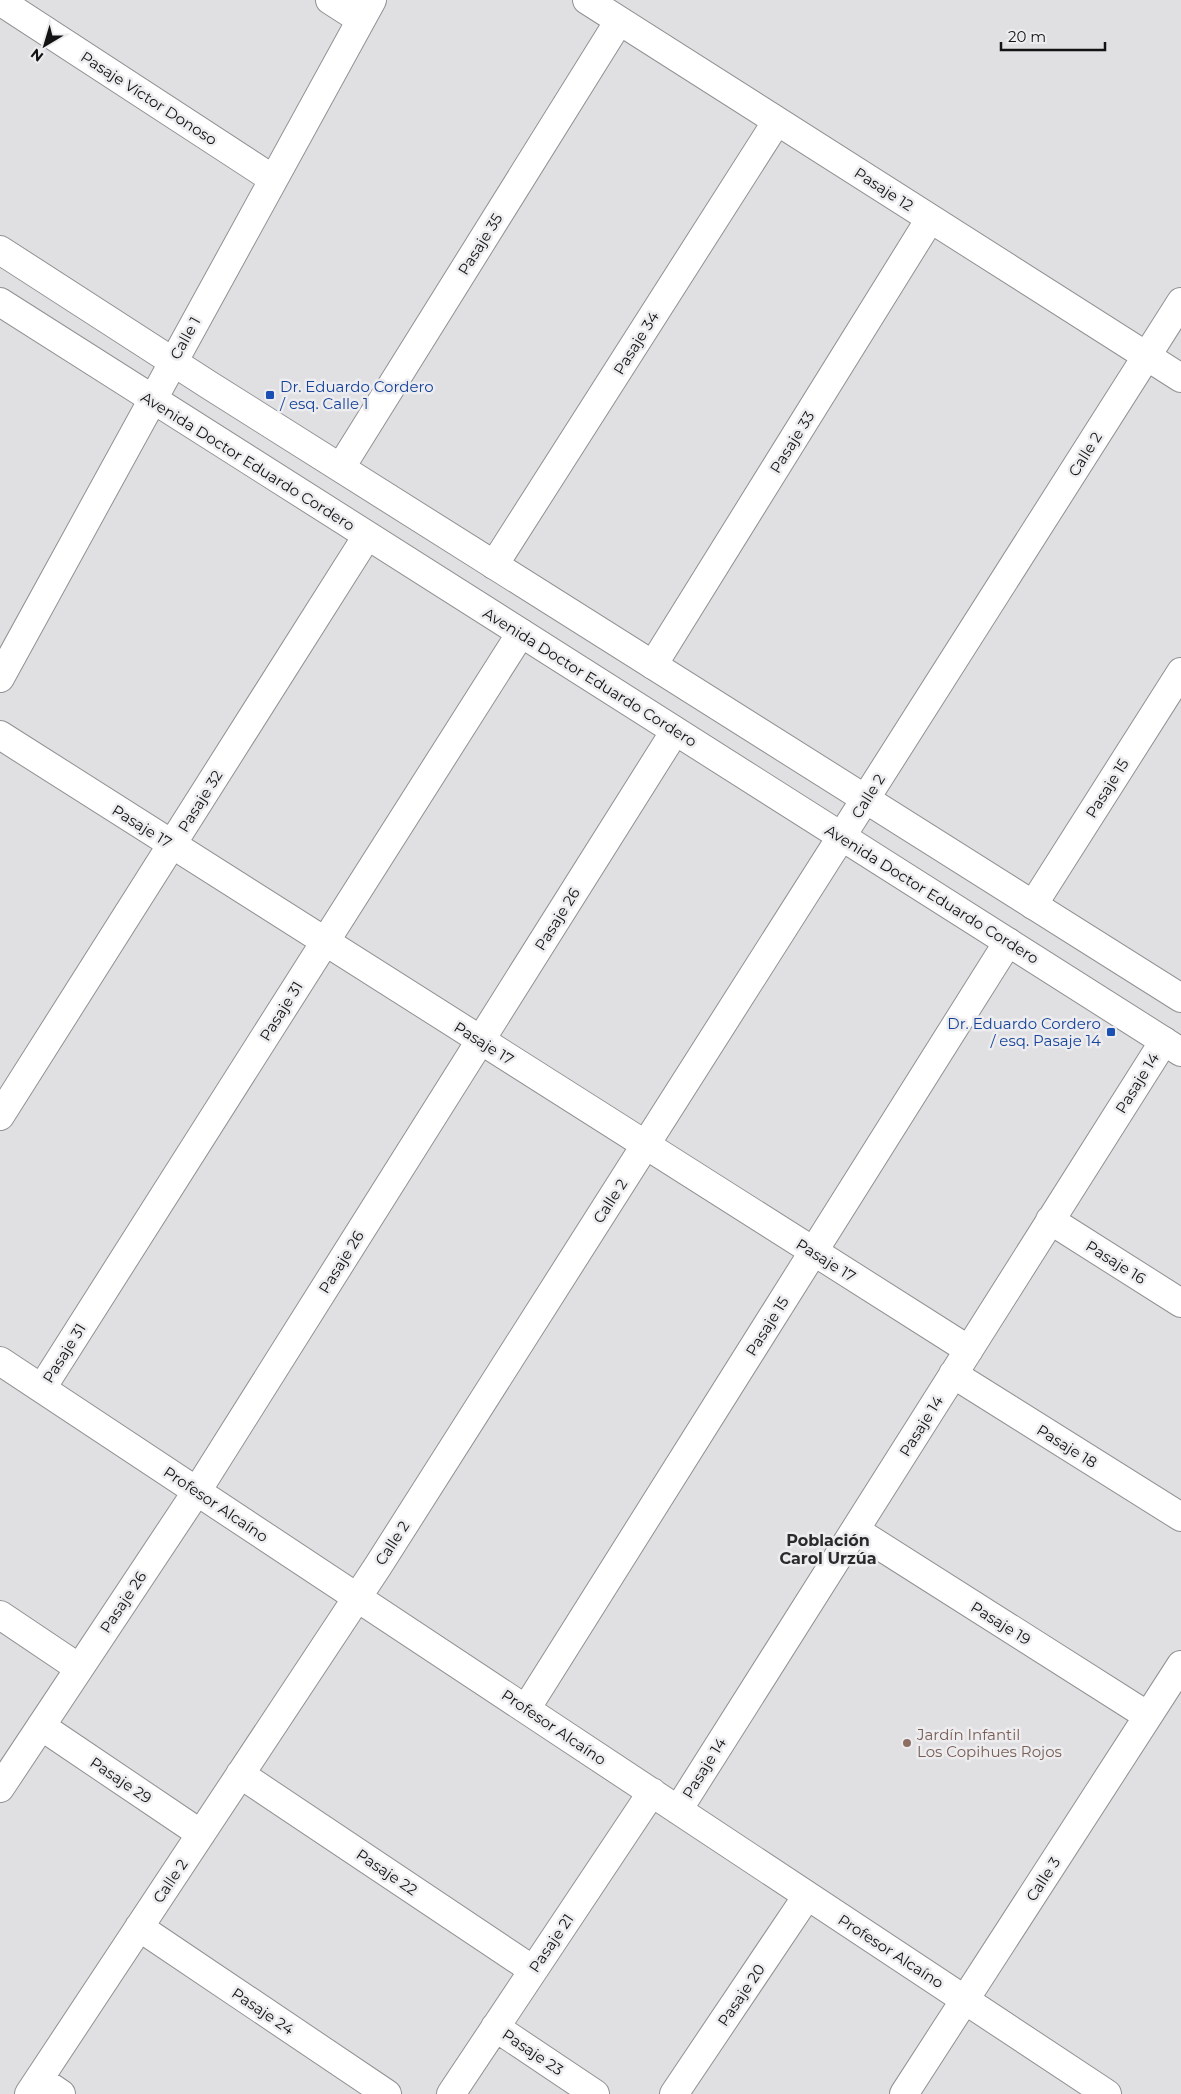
<svg xmlns="http://www.w3.org/2000/svg" width="1181" height="2094" font-family="Montserrat,sans-serif">
<style>
.lines{fill:none;stroke-linecap:round;stroke-linejoin:round}
.minor-casing{stroke:#919194;stroke-width:30}
.tertiary-casing{stroke:#919194;stroke-width:30}
.minor{stroke:#fff;stroke-width:28}
.tertiary{stroke:#fff;stroke-width:28}
.transit-dot{fill:#1a4fb4;stroke:#ededf0;stroke-width:2}
.education-dot{fill:#8d6e63;stroke:#ededf0;stroke-width:2}
.labels{text-anchor:middle;dominant-baseline:central;stroke-width:5;stroke-linejoin:round;paint-order:stroke}
.street-label{font-size:15px;fill:#131314;stroke:#ededf0}
.transit-label{font-size:15px;fill:#164399;stroke:#ededf0;text-anchor:start}
.education-label{font-size:15px;fill:#785e54;stroke:#ededf0;text-anchor:start}
.neighbourhood-label{font-size:16px;font-weight:bold;fill:#2a2a2c;stroke:#ededf0}
</style>
<rect width="100%" height="100%" fill="#e0e0e3"/>
<g class="lines">
<defs>
<path id="minor" d="M 330,0 L 361,20
M 587,0 L 1181,378
M 0,1 L 273,179
M 341,467 L 619,21
M 494,565 L 777,121
M 653,665 L 930,219
M 0,678 L 372,0
M 0,735 L 969,1350
M 1033,905 L 1181,672
M 0,1116 L 367,536
M 1050,1220 L 1181,1303
M 0,1361 L 1107,2094
M 953,1374 L 1181,1517
M 42,1388 L 521,633
M 855,1530 L 1148,1716
M 0,1615 L 79,1668
M 526,1709 L 1008,942
M 41,1726 L 201,1834
M 240,1774 L 533,1970
M 0,1788 L 197,1491 L 675,731
M 678,1810 L 1164,1041
M 139,1927 L 387,2094
M 495,2027 L 595,2094
M 39,2079 L 61,2094
M 29,2094 L 378,1566 L 1181,302
M 451,2094 L 652,1792
M 674,2094 L 807,1896
M 904,2094 L 1181,1665"/>
<path id="tertiary" d="M 0,250 L 209,385 L 1181,998
M 0,302 L 1181,1052"/>
</defs>
<use href="#minor" class="minor-casing"/>
<use href="#tertiary" class="tertiary-casing"/>
<use href="#minor" class="minor"/>
<use href="#tertiary" class="tertiary"/>
</g>
<g class="transit-dot">
<rect x="265" y="390" width="10" height="10" rx="2.5"/>
<rect x="1106" y="1027" width="10" height="10" rx="2.5"/>
</g>
<circle class="education-dot" cx="907" cy="1743" r="5"/>
<g class="labels">
<g class="street-label">
<text transform="translate(149 98) rotate(33)">Pasaje Víctor Donoso</text>
<text transform="translate(884 189) rotate(33)">Pasaje 12</text>
<text transform="translate(480 244) rotate(-58)">Pasaje 35</text>
<text transform="translate(185 338) rotate(-61)">Calle 1</text>
<text transform="translate(636 343) rotate(-58)">Pasaje 34</text>
<text transform="translate(792 442) rotate(-58)">Pasaje 33</text>
<text transform="translate(1085 454) rotate(-58)">Calle 2</text>
<text transform="translate(248 461) rotate(32)">Avenida Doctor Eduardo Cordero</text>
<text transform="translate(590 677) rotate(32)">Avenida Doctor Eduardo Cordero</text>
<text transform="translate(1107 788) rotate(-58)">Pasaje 15</text>
<text transform="translate(868 796) rotate(-58)">Calle 2</text>
<text transform="translate(200 801) rotate(-58)">Pasaje 32</text>
<text transform="translate(142 826) rotate(32)">Pasaje 17</text>
<text transform="translate(932 894) rotate(32)">Avenida Doctor Eduardo Cordero</text>
<text transform="translate(557 919) rotate(-58)">Pasaje 26</text>
<text transform="translate(281 1011) rotate(-58)">Pasaje 31</text>
<text transform="translate(484 1043) rotate(32)">Pasaje 17</text>
<text transform="translate(1137 1083) rotate(-58)">Pasaje 14</text>
<text transform="translate(610 1201) rotate(-57)">Calle 2</text>
<text transform="translate(826 1260) rotate(32)">Pasaje 17</text>
<text transform="translate(341 1262) rotate(-58)">Pasaje 26</text>
<text transform="translate(1116 1262) rotate(32)">Pasaje 16</text>
<text transform="translate(767 1326) rotate(-58)">Pasaje 15</text>
<text transform="translate(64 1353) rotate(-58)">Pasaje 31</text>
<text transform="translate(921 1426) rotate(-58)">Pasaje 14</text>
<text transform="translate(1067 1446) rotate(32)">Pasaje 18</text>
<text transform="translate(216 1504) rotate(34)">Profesor Alcaíno</text>
<text transform="translate(392 1543) rotate(-57)">Calle 2</text>
<text transform="translate(123 1602) rotate(-56)">Pasaje 26</text>
<text transform="translate(1001 1623) rotate(32)">Pasaje 19</text>
<text transform="translate(554 1727) rotate(34)">Profesor Alcaíno</text>
<text transform="translate(704 1768) rotate(-58)">Pasaje 14</text>
<text transform="translate(121 1780) rotate(34)">Pasaje 29</text>
<text transform="translate(387 1872) rotate(34)">Pasaje 22</text>
<text transform="translate(1043 1879) rotate(-57)">Calle 3</text>
<text transform="translate(170 1881) rotate(-56)">Calle 2</text>
<text transform="translate(551 1943) rotate(-56)">Pasaje 21</text>
<text transform="translate(891 1951) rotate(33)">Profesor Alcaíno</text>
<text transform="translate(741 1995) rotate(-56)">Pasaje 20</text>
<text transform="translate(263 2011) rotate(34)">Pasaje 24</text>
<text transform="translate(533 2052) rotate(34)">Pasaje 23</text>
</g>
<g class="transit-label">
<text x="280" y="386">Dr. Eduardo Cordero<tspan x="280" dy="17">/ esq. Calle 1</tspan></text>
<text x="1101" y="1023" text-anchor="end">Dr. Eduardo Cordero<tspan x="1101" dy="17">/ esq. Pasaje 14</tspan></text>
</g>
<g class="education-label">
<text x="917" y="1734">Jardín Infantil<tspan x="917" dy="17">Los Copihues Rojos</tspan></text>
</g>
<g class="neighbourhood-label">
<text x="828" y="1540">Población<tspan x="828" dy="18">Carol Urzúa</tspan></text>
</g>
</g>
<g transform="translate(45 45) rotate(218)" stroke="#ededf0" stroke-width="4" paint-order="stroke">
<path d="M0-4L9 19L0 12L-9 19Z" fill="#131314"/>
<text y="-8" font-size="14" font-weight="bold" text-anchor="middle" fill="#131314">N</text>
</g>
<path d="M1001 42v8h104v-8" fill="none" stroke="#131314" stroke-width="2.5"/>
<text x="1008" y="42" font-size="15" fill="#131314" stroke="#ededf0" stroke-width="4" paint-order="stroke">20 m</text>
</svg>
